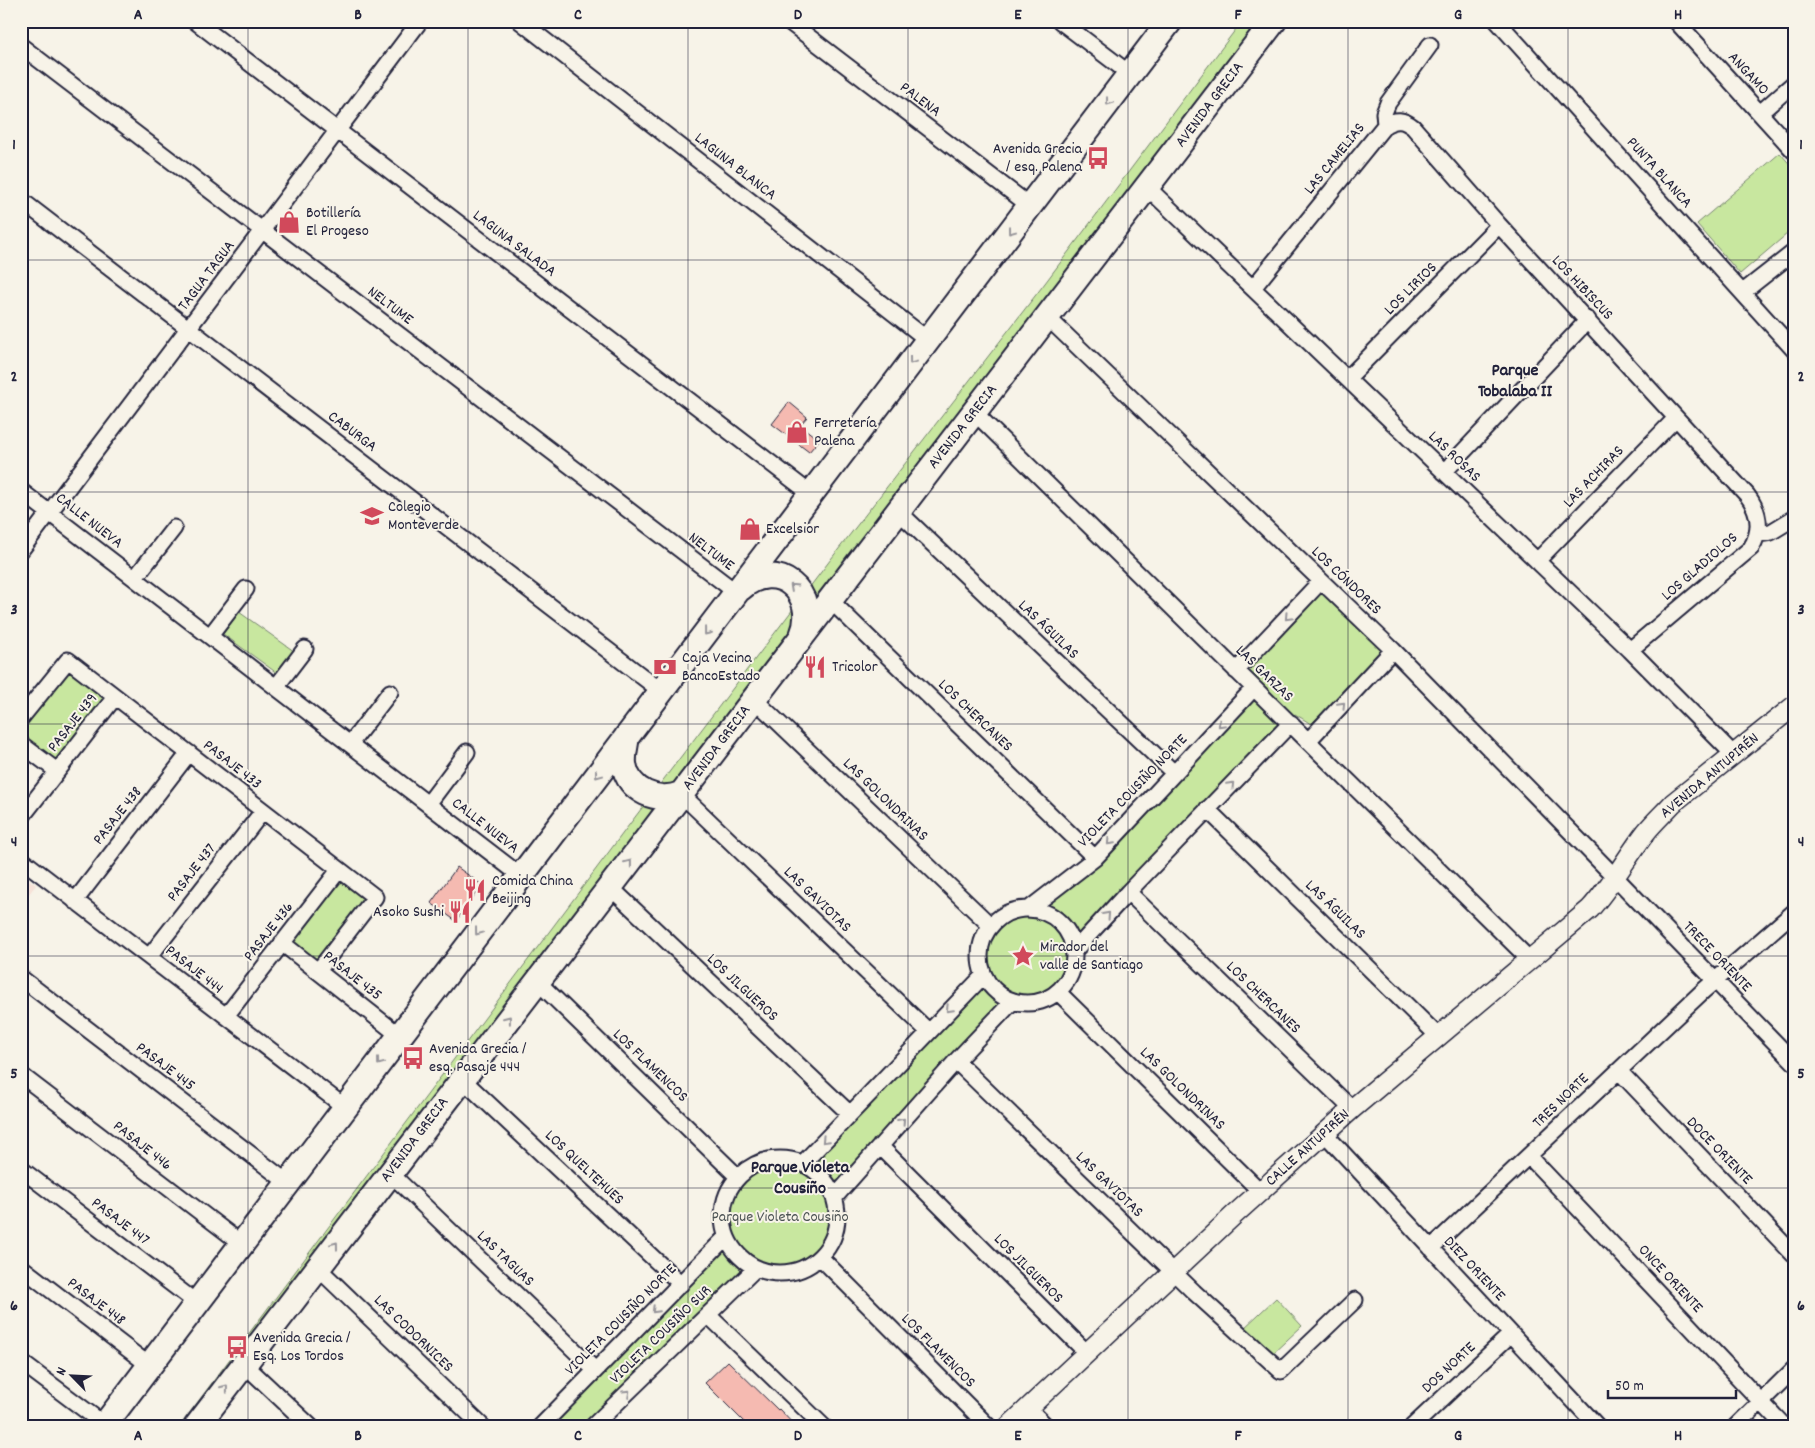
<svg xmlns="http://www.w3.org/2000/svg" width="1815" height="1448" font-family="Dekko,sans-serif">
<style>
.built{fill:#f6e2d8}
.green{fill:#c8e79f;stroke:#75846d}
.building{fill:#f5bab1;stroke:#22223b}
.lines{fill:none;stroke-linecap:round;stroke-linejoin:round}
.minor-casing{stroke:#22223b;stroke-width:19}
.tertiary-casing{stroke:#22223b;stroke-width:22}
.primary-casing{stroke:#22223b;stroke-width:28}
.minor{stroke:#f7f3e8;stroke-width:15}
.tertiary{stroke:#f7f3e8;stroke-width:19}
.primary{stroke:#f7f3e8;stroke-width:24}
.oneway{stroke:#97959a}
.grid{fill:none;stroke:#22223b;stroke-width:1;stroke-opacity:0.55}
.labels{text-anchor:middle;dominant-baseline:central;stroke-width:4;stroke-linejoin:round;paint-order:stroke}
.street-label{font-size:16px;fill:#22223b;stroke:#f7f3e8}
.poi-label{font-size:16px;fill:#22223b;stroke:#f7f3e8;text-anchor:start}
.park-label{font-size:16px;fill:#4c5354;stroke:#f7f3e8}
.neighbourhood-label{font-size:18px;font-weight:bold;fill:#22223b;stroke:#f7f3e8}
.neatline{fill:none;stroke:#22223b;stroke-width:2}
.grid-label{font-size:16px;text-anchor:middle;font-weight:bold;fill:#22223b}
</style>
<rect width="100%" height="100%" fill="#f7f3e8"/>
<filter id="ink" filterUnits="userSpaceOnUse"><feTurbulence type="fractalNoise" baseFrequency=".02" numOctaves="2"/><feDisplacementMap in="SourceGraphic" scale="10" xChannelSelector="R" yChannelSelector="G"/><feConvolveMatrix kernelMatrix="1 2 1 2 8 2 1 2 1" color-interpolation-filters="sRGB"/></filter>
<g filter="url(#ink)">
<path class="built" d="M 21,873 L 36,885 L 21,904 Z"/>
<path class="green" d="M 1242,21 L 1261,21 L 652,810 L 597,895 L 191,1427 L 179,1427 L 626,829 L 831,559 L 1042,287 Z
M 1780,153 L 1794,169 L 1794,228 L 1740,274 L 1697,224 Z
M 1321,587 L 1386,649 L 1311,724 L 1295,714 L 1068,952 C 1069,986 1047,1000 1015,997 L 829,1199 C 830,1205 832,1212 832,1218 C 831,1245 804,1270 777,1268 C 770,1267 764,1265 758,1263 L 590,1427 L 544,1427 L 731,1235 L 729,1208 L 740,1183 L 757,1169 L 779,1164 L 801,1168 L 988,973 C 980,940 995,918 1029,914 L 1262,687 L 1247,670 Z
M 239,612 L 298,654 L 281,676 L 223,634 Z
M 68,669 L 106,699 L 57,761 L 21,733 L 21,728 Z
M 340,877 L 369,899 L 318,965 L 289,943 Z
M 1276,1298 L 1302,1326 L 1270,1356 L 1243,1329 Z"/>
<path class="building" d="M 789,402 L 807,417 L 800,425 L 819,440 L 809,452 L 772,424 Z
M 457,867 L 482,885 L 456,921 L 431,903 Z
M 728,1361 L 778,1410 L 779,1409 L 796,1427 L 749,1427 L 705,1383 Z"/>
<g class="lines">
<defs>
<path id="minor" d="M 195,21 L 811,494
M 520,21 L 928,340
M 788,21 L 1030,206
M 1060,21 L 1130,74
M 1497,21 L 1794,350
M 1676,21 L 1794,151
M 21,46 L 737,593
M 1760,113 L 1794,83
M 1385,125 L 1384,113 L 1388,103 L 1430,45
M 1147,187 L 1630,650 L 1734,755
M 21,200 L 661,691
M 1253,288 L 1385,125 C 1396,119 1403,119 1413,127 L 1499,225 L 1747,495 C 1760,512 1762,530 1751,548 L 1630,650
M 1743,292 L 1794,252
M 1047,317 L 1393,650 L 1615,877 L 1794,1062
M 1347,379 L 1499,225
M 974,412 L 1530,960
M 1444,472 L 1588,320
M 21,491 L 521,876
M 898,511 L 1174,773
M 1758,534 L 1771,532 L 1794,518
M 21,550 L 420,21
M 1537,561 L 1676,418
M 135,578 L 174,528
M 830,600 L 1095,858
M 210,636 L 246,589
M 1236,671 L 1321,581
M 276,687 L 305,649
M 754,699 L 991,926
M 21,718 L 68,660 L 375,897 L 318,971
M 1309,740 L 1393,650
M 21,744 L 57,771
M 350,744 L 390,692
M 681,794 L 928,1031
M 428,804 L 467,752
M 1207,809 L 1439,1037
M 21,818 L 115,697
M 21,859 L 346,1108
M 610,887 L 850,1114
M 1128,892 L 1352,1109
M 75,901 L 189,753
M 1029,909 L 1095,858 L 1254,688
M980 956a47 47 0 1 1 94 0a47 47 0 1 1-94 0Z
M 282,943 L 400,1036
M 1074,951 L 1128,892 L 1291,723
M 149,957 L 263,811
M 21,978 L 288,1183
M 537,981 L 737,1176
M 1058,992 L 1260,1191
M 226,1016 L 339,870
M 956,1061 L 1194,1292 L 1281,1371 L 1355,1300
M 1619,1071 L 1794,1255
M 21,1075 L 242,1244
M 462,1079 L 681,1284
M 1325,1134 L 1598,1427
M 880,1146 L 1087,1353
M 1529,1156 L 1785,1427
M723 1216a57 57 0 1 1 114 0a57 57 0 1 1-114 0Z
M 804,1162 L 984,975
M 21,1169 L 198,1304
M 390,1173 L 595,1370
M 835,1197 L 956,1061 L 1013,1001
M 1431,1248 L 1703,991 L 1794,912
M 821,1258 L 989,1427
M 21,1267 L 150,1366
M 318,1268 L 483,1427
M 708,1315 L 824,1427
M 21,1362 L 105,1425
M 244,1364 L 311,1427
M 1028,1408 L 1047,1427
M 540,1427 L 726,1237
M 592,1427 L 755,1269
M 1412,1427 L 1511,1334
M 1735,1427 L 1794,1369"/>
<path id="tertiary" d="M 1008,1427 L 1234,1215 L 1352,1109 L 1590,909 C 1611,886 1627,857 1646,832 C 1654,822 1664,813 1673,803 L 1794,706"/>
<path id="primary" d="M 740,589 C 776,556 820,593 802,636
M 627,736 C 626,745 623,754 624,764 C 628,792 658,803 681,794
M 103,1427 L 1170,21
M 196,1427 L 1274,21"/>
</defs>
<use href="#minor" class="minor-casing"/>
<use href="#tertiary" class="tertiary-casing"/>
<use href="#primary" class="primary-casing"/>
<use href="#minor" class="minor"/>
<use href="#tertiary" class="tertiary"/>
<use href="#primary" class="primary"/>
</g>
<defs><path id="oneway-chevron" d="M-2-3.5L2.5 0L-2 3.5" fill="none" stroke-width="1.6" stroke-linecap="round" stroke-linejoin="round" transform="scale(1.25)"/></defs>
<g class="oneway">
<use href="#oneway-chevron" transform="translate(1109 102) rotate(127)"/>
<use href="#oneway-chevron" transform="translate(1011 231) rotate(127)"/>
<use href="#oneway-chevron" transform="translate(912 361) rotate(127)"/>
<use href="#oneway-chevron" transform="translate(793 587) rotate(-137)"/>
<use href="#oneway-chevron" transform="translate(1288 617) rotate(133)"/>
<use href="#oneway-chevron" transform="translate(707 632) rotate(128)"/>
<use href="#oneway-chevron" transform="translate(1342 705) rotate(-47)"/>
<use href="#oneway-chevron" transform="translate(1221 724) rotate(133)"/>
<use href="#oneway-chevron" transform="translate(598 775) rotate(127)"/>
<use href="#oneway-chevron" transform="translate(1231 785) rotate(-46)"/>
<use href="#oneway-chevron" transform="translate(1110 842) rotate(133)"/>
<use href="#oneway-chevron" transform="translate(629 863) rotate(-52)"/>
<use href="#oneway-chevron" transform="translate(1107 915) rotate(-48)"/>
<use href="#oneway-chevron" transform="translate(478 932) rotate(127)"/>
<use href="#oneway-chevron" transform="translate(949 1009) rotate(135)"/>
<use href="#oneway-chevron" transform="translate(508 1019) rotate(-52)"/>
<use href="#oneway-chevron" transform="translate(380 1062) rotate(127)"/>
<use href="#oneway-chevron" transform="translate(902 1121) rotate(-48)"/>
<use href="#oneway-chevron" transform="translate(825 1140) rotate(134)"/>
<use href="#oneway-chevron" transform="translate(335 1245) rotate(-53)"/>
<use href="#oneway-chevron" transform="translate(655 1310) rotate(135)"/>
<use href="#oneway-chevron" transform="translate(225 1388) rotate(-52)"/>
<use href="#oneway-chevron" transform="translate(627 1393) rotate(-44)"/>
</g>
</g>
<path class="grid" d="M 248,21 L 248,1427M 468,21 L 468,1427M 688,21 L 688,1427M 908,21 L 908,1427M 1128,21 L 1128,1427M 1348,21 L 1348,1427M 1568,21 L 1568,1427M 21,260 L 1794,260M 21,492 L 1794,492M 21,724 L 1794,724M 21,956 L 1794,956M 21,1188 L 1794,1188"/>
<defs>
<symbol id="bus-bare" viewBox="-9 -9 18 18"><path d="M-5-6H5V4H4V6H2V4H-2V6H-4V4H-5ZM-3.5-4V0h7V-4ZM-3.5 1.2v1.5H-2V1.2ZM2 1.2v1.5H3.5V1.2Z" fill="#d1495b" stroke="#f7f3e8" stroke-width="2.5" paint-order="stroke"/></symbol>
<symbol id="shop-bare" viewBox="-9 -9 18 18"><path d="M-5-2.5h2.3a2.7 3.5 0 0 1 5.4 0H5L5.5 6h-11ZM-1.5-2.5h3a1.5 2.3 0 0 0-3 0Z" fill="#d1495b" stroke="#f7f3e8" stroke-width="2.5" paint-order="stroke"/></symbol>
<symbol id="school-bare" viewBox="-9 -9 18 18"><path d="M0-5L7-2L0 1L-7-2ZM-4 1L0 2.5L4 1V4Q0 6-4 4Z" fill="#d1495b" stroke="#f7f3e8" stroke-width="2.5" paint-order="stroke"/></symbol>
<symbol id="bank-bare" viewBox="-9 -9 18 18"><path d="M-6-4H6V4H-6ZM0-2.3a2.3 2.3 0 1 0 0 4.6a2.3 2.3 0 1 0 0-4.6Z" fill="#d1495b" stroke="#f7f3e8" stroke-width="2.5" paint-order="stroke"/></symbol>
<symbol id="restaurant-bare" viewBox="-9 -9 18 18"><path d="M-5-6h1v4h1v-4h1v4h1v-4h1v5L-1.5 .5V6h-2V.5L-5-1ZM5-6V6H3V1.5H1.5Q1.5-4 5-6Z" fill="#d1495b" stroke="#f7f3e8" stroke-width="2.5" paint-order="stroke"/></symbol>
<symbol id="sight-bare" viewBox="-9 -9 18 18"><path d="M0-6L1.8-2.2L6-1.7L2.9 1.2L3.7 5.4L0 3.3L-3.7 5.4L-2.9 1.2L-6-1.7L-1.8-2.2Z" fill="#d1495b" stroke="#f7f3e8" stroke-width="2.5" paint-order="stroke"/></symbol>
</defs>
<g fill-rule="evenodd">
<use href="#bus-bare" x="1082" y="142" width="32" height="32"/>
<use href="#shop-bare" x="273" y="206" width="32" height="32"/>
<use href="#shop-bare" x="781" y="416" width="32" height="32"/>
<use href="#school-bare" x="356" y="500" width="32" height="32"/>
<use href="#shop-bare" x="734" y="513" width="32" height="32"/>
<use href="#bank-bare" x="649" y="651" width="32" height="32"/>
<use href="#restaurant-bare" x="799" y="651" width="32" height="32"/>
<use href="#restaurant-bare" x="459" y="874" width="32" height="32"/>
<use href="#restaurant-bare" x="444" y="896" width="32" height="32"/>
<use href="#sight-bare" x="1007" y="940" width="32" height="32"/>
<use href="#bus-bare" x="397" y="1042" width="32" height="32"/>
<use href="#bus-bare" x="221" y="1331" width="32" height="32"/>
</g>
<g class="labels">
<g class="street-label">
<text transform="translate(1748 74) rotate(47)">ANGAMO</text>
<text transform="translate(920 100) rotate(37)">PALENA</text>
<text transform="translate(1210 105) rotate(-53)">AVENIDA GRECIA</text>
<text transform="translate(1335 159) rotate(-51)">LAS CAMELIAS</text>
<text transform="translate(735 167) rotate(38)">LAGUNA BLANCA</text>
<text transform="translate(1659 173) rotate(48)">PUNTA BLANCA</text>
<text transform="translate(514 244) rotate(37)">LAGUNA SALADA</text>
<text transform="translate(207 276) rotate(-53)">TAGUA TAGUA</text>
<text transform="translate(1582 288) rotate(47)">LOS HIBISCUS</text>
<text transform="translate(1411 289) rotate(-45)">LOS LIRIOS</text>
<text transform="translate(390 306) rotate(37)">NELTUME</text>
<text transform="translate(963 427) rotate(-52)">AVENIDA GRECIA</text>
<text transform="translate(352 432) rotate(37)">CABURGA</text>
<text transform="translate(1454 457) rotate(44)">LAS ROSAS</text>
<text transform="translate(1594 477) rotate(-46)">LAS ACHIRAS</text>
<text transform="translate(89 521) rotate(38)">CALLE NUEVA</text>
<text transform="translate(711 552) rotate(37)">NELTUME</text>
<text transform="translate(1700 567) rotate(-41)">LOS GLADIOLOS</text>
<text transform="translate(1346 581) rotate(44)">LOS CÓNDORES</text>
<text transform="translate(1048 630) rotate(44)">LAS ÁGUILAS</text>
<text transform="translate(1264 674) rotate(44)">LAS GARZAS</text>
<text transform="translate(975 716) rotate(44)">LOS CHERCANES</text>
<text transform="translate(73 723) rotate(-52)">PASAJE 439</text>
<text transform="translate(717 748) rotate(-53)">AVENIDA GRECIA</text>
<text transform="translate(232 765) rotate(38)">PASAJE 433</text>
<text transform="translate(1710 776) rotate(-40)">AVENIDA ANTUPIRÉN</text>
<text transform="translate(1133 791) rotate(-46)">VIOLETA COUSIÑO NORTE</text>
<text transform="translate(885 800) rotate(44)">LAS GOLONDRINAS</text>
<text transform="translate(118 816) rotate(-52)">PASAJE 438</text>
<text transform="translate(485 826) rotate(38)">CALLE NUEVA</text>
<text transform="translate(192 873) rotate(-52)">PASAJE 437</text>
<text transform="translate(817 900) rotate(44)">LAS GAVIOTAS</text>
<text transform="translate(1335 910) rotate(44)">LAS ÁGUILAS</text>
<text transform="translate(269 932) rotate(-52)">PASAJE 436</text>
<text transform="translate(1717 957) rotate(46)">TRECE ORIENTE</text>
<text transform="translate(194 970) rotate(38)">PASAJE 444</text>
<text transform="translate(352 976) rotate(38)">PASAJE 435</text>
<text transform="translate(742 988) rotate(43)">LOS JILGUEROS</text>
<text transform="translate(1263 998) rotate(44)">LOS CHERCANES</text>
<text transform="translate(650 1066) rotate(44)">LOS FLAMENCOS</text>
<text transform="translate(165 1067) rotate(37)">PASAJE 445</text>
<text transform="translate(1182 1089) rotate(44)">LAS GOLONDRINAS</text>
<text transform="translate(1561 1101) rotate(-44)">TRES NORTE</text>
<text transform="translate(415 1140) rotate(-53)">AVENIDA GRECIA</text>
<text transform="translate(142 1146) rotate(38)">PASAJE 446</text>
<text transform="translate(1308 1148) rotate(-42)">CALLE ANTUPIRÉN</text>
<text transform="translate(1719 1151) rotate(46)">DOCE ORIENTE</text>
<text transform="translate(584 1168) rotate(43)">LOS QUELTEHUES</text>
<text transform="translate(1109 1185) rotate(44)">LAS GAVIOTAS</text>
<text transform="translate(120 1222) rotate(37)">PASAJE 447</text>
<text transform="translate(505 1259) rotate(44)">LAS TAGUAS</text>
<text transform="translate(1028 1269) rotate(45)">LOS JILGUEROS</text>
<text transform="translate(1474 1269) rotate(47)">DIEZ ORIENTE</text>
<text transform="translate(1670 1279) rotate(47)">ONCE ORIENTE</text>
<text transform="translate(96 1302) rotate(37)">PASAJE 448</text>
<text transform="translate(621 1320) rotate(-45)">VIOLETA COUSIÑO NORTE</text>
<text transform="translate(413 1334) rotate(44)">LAS CODORNICES</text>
<text transform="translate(661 1335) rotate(-44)">VIOLETA COUSIÑO SUR</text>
<text transform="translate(938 1351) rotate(45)">LOS FLAMENCOS</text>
<text transform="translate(1449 1368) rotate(-43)">DOS NORTE</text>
</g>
<g class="poi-label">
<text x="1082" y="149" text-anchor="end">Avenida Grecia<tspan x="1082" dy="18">/ esq. Palena</tspan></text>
<text x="306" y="213">Botillería<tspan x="306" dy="18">El Progeso</tspan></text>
<text x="814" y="423">Ferretería<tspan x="814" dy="18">Palena</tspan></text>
<text x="388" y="507">Colegio<tspan x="388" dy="18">Monteverde</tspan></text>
<text x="766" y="529">Excelsior</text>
<text x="682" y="658">Caja Vecina<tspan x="682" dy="18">BancoEstado</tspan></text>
<text x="832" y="667">Tricolor</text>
<text x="492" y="881">Comida China<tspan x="492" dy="18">Beijing</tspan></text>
<text x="444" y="912" text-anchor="end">Asoko Sushi</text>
<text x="1040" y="947">Mirador del<tspan x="1040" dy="18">valle de Santiago</tspan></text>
<text x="429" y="1049">Avenida Grecia /<tspan x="429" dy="18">esq. Pasaje 444</tspan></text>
<text x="253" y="1338">Avenida Grecia /<tspan x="253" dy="18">Esq. Los Tordos</tspan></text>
</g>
<g class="park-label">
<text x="780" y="1217">Parque Violeta Cousiño</text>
</g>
<g class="neighbourhood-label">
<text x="1515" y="371">Parque<tspan x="1515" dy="21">Tobalaba II</tspan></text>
<text x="800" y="1168">Parque Violeta<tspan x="800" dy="21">Cousiño</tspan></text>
</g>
</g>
<rect width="1815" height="1448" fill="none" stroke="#f7f3e8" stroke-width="55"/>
<g transform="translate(72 1376) rotate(294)" stroke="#f7f3e8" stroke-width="4" paint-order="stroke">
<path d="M0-4L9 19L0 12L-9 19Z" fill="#22223b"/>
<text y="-8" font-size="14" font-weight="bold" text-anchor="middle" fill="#22223b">N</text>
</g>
<path d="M1608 1390v8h128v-8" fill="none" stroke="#22223b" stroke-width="2.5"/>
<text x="1615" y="1390" font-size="15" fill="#22223b" stroke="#f7f3e8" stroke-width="4" paint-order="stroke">50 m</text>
<rect x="28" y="28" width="1760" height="1392" class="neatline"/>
<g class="grid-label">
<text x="138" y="19">A</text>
<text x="358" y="19">B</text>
<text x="578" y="19">C</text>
<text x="798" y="19">D</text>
<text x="1018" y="19">E</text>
<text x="1238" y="19">F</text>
<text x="1458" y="19">G</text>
<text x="1678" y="19">H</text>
<text x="14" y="149">1</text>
<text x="1801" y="149">1</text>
<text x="14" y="381">2</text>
<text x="1801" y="381">2</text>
<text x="14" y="614">3</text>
<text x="1801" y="614">3</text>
<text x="14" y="846">4</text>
<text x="1801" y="846">4</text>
<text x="14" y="1078">5</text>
<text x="1801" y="1078">5</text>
<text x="14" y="1310">6</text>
<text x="1801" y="1310">6</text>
<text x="138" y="1440">A</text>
<text x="358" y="1440">B</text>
<text x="578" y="1440">C</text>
<text x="798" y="1440">D</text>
<text x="1018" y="1440">E</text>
<text x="1238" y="1440">F</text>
<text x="1458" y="1440">G</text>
<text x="1678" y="1440">H</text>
</g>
</svg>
